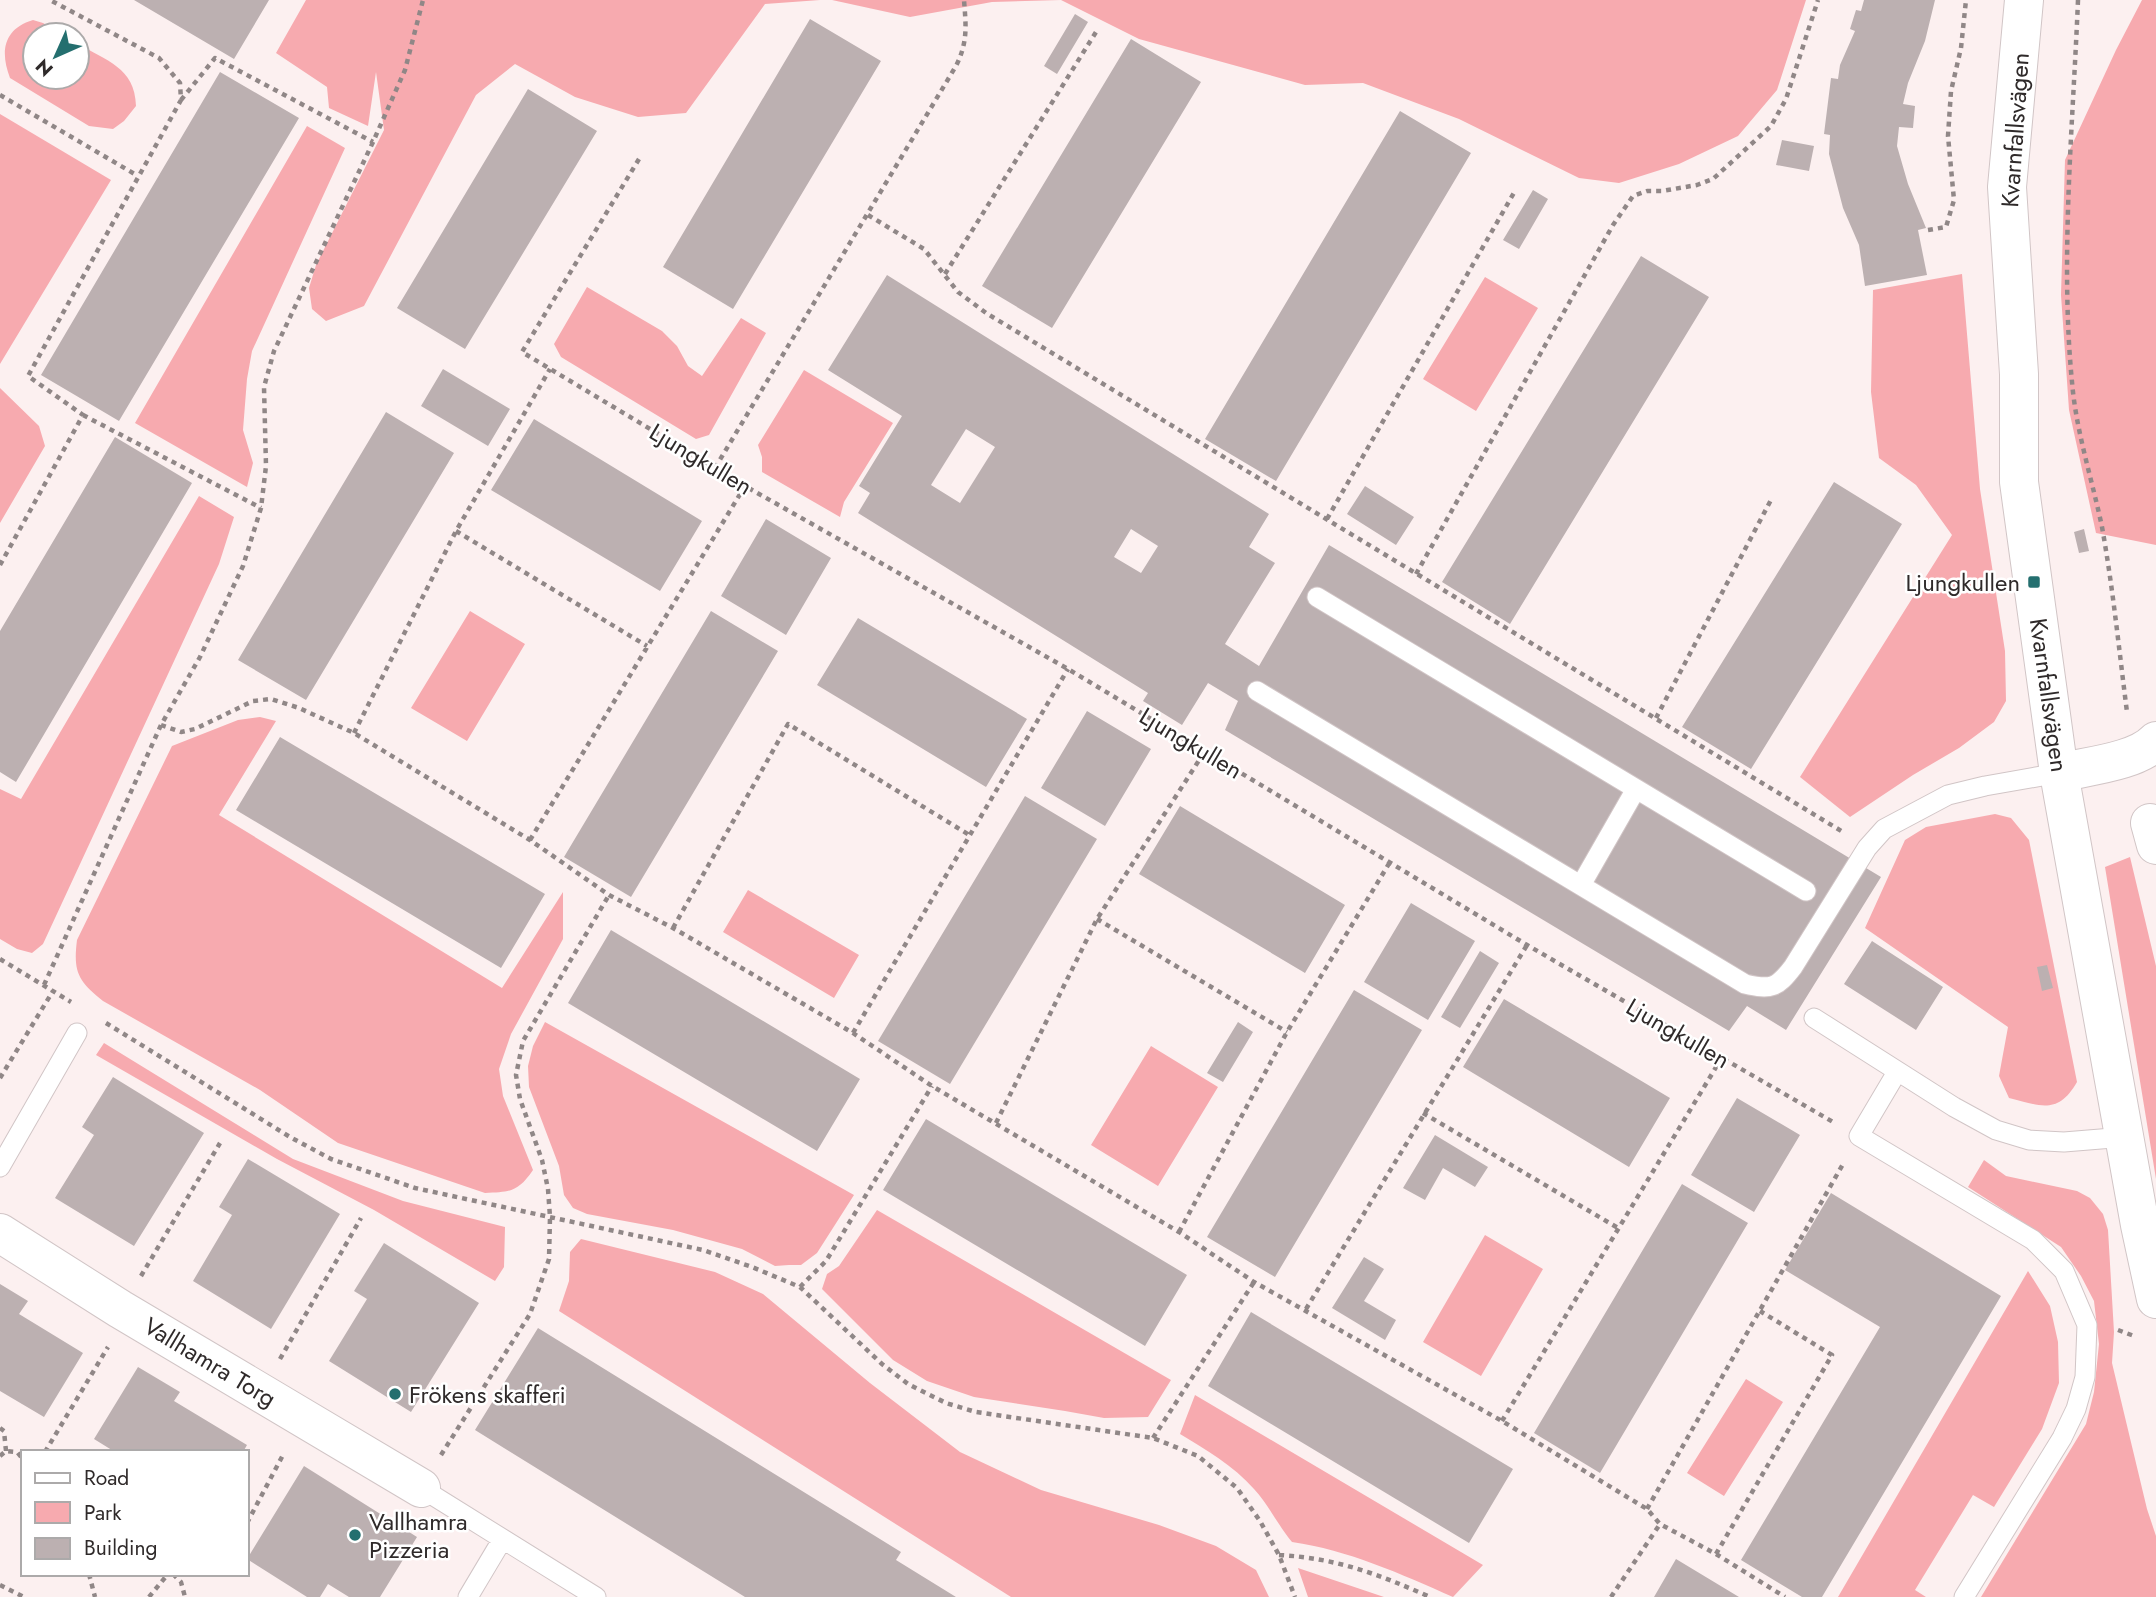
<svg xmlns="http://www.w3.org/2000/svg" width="2156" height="1597" font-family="Jost,sans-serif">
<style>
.green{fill:#f7aaaf}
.building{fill:#bcb0b1;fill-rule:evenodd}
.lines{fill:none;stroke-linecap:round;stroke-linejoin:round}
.lane-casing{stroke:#d1c5c6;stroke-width:21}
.street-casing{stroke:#d1c5c6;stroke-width:40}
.secondary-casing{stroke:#d1c5c6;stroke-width:40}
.path{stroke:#908787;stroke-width:4.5;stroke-dasharray:5 5;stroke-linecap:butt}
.lane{stroke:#fff;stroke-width:19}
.street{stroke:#fff;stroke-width:38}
.secondary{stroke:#fff;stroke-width:38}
.poi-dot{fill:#246f6f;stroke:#fff;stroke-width:2.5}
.labels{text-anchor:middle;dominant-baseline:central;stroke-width:5;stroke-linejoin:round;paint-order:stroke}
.street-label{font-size:24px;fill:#2f2a2a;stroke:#fff}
.poi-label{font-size:24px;fill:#2f2a2a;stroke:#fff;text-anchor:start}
</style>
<rect width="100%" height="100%" fill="#fcf0f0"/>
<path class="green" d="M 306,0 L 820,0 L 765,4 L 686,113 L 638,117 L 575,97 L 515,64 L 476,95 L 364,306 L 326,321 L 312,309 L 309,288 L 316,265 L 384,130 L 376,72 L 368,126 L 329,108 L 327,87 L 276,53 Z
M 832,0 L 1806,0 L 1777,90 L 1738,136 L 1679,164 L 1619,183 L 1579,178 L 1459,119 L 1363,83 L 1305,85 L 1139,39 L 1061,0 L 992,2 L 910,17 Z
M 2142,0 L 2156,0 L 2156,545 L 2096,533 L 2069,410 L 2061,295 L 2065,160 L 2116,50 Z
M 33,20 L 43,23 L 64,35 L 35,35 L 35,77 L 77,77 L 77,43 C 106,61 135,67 136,106 L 124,121 L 113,129 L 89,126 L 10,78 C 0,52 3,29 33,20 Z
M 0,114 L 111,180 L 0,364 Z
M 307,126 L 345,148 L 252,351 L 247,379 L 243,430 L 253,463 L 247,487 L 135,423 Z
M 1962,274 L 1980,489 L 2005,651 L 2006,701 L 1994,722 L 1959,748 L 1913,775 L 1850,817 L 1800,777 L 1952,535 L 1916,485 L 1879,458 L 1871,392 L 1873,290 Z
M 1485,277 L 1538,308 L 1476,411 L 1423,379 Z
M 587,287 L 662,331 L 677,346 L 688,366 L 702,376 L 741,318 L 766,333 L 709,435 L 696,439 L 561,357 L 554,344 Z
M 804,370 L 893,423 L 844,502 L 840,517 L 762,472 L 762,457 L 758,445 Z
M 0,388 L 39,426 L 45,446 L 0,523 Z
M 199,496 L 234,517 L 219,564 L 43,944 L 32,953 L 17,949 L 0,939 L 0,789 L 21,799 Z
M 470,611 L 525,644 L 467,741 L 411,708 Z
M 260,717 L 276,721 L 219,815 L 502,988 L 563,892 L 563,939 L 511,1034 L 499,1069 L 503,1096 L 533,1170 C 518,1192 510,1192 485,1193 L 338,1143 L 260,1090 L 103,1001 C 78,981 73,972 77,940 L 172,746 L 238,720 Z
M 1995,814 L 2011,818 L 2029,840 L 2077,1082 C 2058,1115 2041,1106 2009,1098 L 1999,1076 L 2008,1027 L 1865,928 L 1905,840 L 1926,827 Z
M 2130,857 L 2156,966 L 2156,1179 L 2105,867 Z
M 748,890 L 859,955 L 834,998 L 723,932 Z
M 545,1022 L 854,1195 L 817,1253 L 801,1265 L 789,1265 L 775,1266 L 742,1249 L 673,1230 L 587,1214 L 573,1208 L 564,1195 L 559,1166 L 529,1087 L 528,1066 L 533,1046 Z
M 104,1043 L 293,1159 L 403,1201 L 505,1227 L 504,1267 L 495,1281 L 374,1210 L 277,1159 L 96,1055 Z
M 1151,1046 L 1218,1087 L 1158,1186 L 1091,1145 Z
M 1984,1160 L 2006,1176 L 2077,1191 L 2090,1198 L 2103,1214 L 2108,1230 L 2114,1332 L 2112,1363 L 2147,1509 L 2156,1536 L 2156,1597 L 1981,1597 L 2086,1424 L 2094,1392 L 2099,1344 L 2094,1301 L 2081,1276 L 2061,1247 L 1968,1187 Z
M 877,1210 L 1171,1380 L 1148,1417 L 1104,1418 L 1065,1411 L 974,1397 L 927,1381 L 893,1360 L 822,1289 L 827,1274 L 839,1266 Z
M 1485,1235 L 1543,1269 L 1481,1376 L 1423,1342 Z
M 581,1239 L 715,1272 L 763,1294 L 870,1383 L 960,1452 L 1041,1490 L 1159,1525 L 1216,1546 L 1256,1570 L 1269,1597 L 1011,1597 L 559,1311 L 569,1281 L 570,1252 Z
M 2028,1271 L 2050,1306 L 2058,1342 L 2059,1383 L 2042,1429 L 1994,1507 L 1973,1495 L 1915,1590 L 1926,1597 L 1838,1597 Z
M 1746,1379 L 1783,1402 L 1724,1496 L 1687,1473 Z
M 1195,1395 L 1483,1565 L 1453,1597 C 1401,1574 1348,1550 1292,1542 C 1278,1525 1268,1504 1254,1489 C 1234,1466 1205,1449 1180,1434 Z
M 1298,1568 L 1384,1597 L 1308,1597 Z"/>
<path class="building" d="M 134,0 L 269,0 L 234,59 Z
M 1864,0 L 1935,0 L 1925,41 L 1908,83 L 1903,104 L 1915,106 L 1913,128 L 1899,127 L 1897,146 L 1908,184 L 1926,228 L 1918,230 L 1927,275 L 1865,286 L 1859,245 L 1843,208 L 1829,154 L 1830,135 L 1824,134 L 1831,78 L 1838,79 L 1840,65 L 1855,31 L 1850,29 L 1856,10 L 1861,11 Z
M 1075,14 L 1088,22 L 1057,74 L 1044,66 Z
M 810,19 L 881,61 L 733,309 L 663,267 Z
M 1131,39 L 1201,82 L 1052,328 L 982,286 Z
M 220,72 L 299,118 L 119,421 L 41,375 Z
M 528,89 L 597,131 L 465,349 L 397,308 Z
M 1400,111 L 1471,153 L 1276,481 L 1205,439 Z
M 1782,140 L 1814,146 L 1809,171 L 1776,165 Z
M 1533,190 L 1548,199 L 1519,249 L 1503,240 Z
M 1641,256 L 1709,297 L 1510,624 L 1442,582 Z
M 887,275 L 1269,514 L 1249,547 L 1275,563 L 1225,644 L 1259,666 L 1329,545 L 1881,877 L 1786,1030 L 1747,1006 L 1729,1031 L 1225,730 L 1238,701 L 1208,683 L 1182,725 L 1143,701 L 1148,693 L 858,513 L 870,493 L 859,486 L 902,416 L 828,370 ZM 966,429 L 995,447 L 960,503 L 931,485 ZM 1131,529 L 1158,546 L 1141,573 L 1114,557 Z
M 443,369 L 510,409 L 488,446 L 421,406 Z
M 386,412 L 454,453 L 306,700 L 238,660 Z
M 534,419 L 702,521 L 660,591 L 491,490 Z
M 115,437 L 192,483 L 16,782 L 0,772 L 0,631 Z
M 1834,482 L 1902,524 L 1751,769 L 1682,727 Z
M 1365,486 L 1414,517 L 1396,545 L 1347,514 Z
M 766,519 L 831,558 L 786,635 L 721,596 Z
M 2084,529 L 2089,551 L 2079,553 L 2074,532 Z
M 711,611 L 778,651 L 631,897 L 564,857 Z
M 858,618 L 1027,719 L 986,787 L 817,685 Z
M 1087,711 L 1151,749 L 1105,826 L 1041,788 Z
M 280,737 L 545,894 L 501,968 L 236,810 Z
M 1025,796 L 1097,839 L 950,1084 L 878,1041 Z
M 1180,806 L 1345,905 L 1305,973 L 1139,874 Z
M 1411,903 L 1475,941 L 1428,1020 L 1364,982 Z
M 611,930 L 860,1079 L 817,1151 L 568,1003 Z
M 1872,941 L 1943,987 L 1916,1030 L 1844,984 Z
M 1480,951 L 1499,963 L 1460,1028 L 1441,1017 Z
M 2047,965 L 2053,988 L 2042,991 L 2037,967 Z
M 1354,990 L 1422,1030 L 1275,1277 L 1207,1237 Z
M 1504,999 L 1670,1098 L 1629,1167 L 1463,1067 Z
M 1238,1022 L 1253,1032 L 1223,1082 L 1207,1073 Z
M 113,1077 L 204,1133 L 134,1246 L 55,1198 L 94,1135 L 82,1127 Z
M 1737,1098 L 1800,1135 L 1754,1212 L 1691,1175 Z
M 926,1119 L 1187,1275 L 1145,1346 L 883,1190 Z
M 1435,1135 L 1488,1167 L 1475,1187 L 1443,1168 L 1425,1200 L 1403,1188 Z
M 248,1159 L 340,1214 L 271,1329 L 193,1281 L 232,1215 L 219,1207 Z
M 1682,1184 L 1748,1223 L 1600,1473 L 1534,1433 Z
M 1831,1193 L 2001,1296 L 1822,1597 L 1802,1597 L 1741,1560 L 1880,1327 L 1785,1270 Z
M 384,1243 L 479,1303 L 411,1412 L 329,1361 L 367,1299 L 354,1291 Z
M 1364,1257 L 1384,1269 L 1364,1301 L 1396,1320 L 1385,1340 L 1332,1308 Z
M 0,1284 L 28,1301 L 19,1314 L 83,1353 L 44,1417 L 0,1391 Z
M 1251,1312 L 1513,1469 L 1469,1543 L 1208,1386 Z
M 538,1328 L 901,1552 L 896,1560 L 956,1597 L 745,1597 L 475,1430 Z
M 138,1367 L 180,1392 L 174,1401 L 247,1445 L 243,1452 L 115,1452 L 94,1439 Z
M 304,1466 L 417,1537 L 380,1597 L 349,1597 L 328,1584 L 320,1597 L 307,1597 L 247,1559 Z
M 1676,1559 L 1739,1597 L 1654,1597 Z"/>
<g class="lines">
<defs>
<path id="lane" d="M 1317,597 L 1806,891
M 1257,691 L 1745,984 C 1771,990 1777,988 1793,967 L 1867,848 L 1884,829 L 1948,795 L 1985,786 L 2059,773
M 1581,885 L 1636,789
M 1814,1018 L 1954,1107 L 1996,1130 L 2029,1140 L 2064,1142 L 2125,1137
M 1897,1072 L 1859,1136 L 2033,1240 L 2064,1271 L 2087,1325 L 2085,1377 L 2076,1409 L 2062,1438 L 1964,1597
M 0,1167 L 77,1033
M 421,1488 L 596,1597
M 468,1597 L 502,1540"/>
<path id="street" d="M 2059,773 C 2087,766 2136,762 2156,741
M 2150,823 L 2156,845
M 0,1233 L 120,1309 L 421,1488"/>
<path id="secondary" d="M 2024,0 L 2007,187 L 2019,374 L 2019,482 L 2059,773 L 2140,1225 L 2156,1299"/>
</defs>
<use href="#lane" class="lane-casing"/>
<use href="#street" class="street-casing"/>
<use href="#secondary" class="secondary-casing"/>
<path class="path" d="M 2078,0 C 2073,124 2060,259 2072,382 C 2076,431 2092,479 2102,527 C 2113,588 2119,650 2127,712
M 0,95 L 138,176
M 181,100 L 215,58 L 373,142
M 639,159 L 522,352 L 745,486 L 1068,669 L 1527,945 L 1833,1122
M 868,215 L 924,249 L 958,292 L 986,313 L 1843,832
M 1928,230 L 1946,227 L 1954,200 L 1948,136 L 1951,91 L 1961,48 L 1966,0
M 945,274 L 1096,32
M 83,415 L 261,508
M 715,468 L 956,66 C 968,42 966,26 964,0
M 1327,519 L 1515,191
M 456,531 L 647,646
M 0,565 L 83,415 L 28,376 L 181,100 L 180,83 L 159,58 L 50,0
M 1416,574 L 1613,225 L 1633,196 L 1647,191 L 1662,191 L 1697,185 L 1713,179 L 1771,126 L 1786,99 L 1818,0
M 1656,718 L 1772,498
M 161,725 L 181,732 L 195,729 L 253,701 L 271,699 L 299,708 L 354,733 L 530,840 L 609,895 L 673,928 L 853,1033 L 932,1086 L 1179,1232 L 1254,1282 L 1502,1421 L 1647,1509 L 1660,1524 L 1716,1554 L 1785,1597
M 354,733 L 456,531 L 550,369
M 530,840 L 745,486
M 1097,919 L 1287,1032
M 673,928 L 788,724 L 971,836
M 0,959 L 71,1002
M 44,985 L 161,725 L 200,657 L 243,566 L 261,508 L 266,466 L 264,387 L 274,351 L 373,142 L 405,70 L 423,0
M 106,1023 L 290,1137 L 331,1159 L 415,1188 L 703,1250 L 752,1267 L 800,1287 L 882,1364 L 908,1384 L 946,1403 L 976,1412 L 1153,1438 L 1198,1456 L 1237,1488 L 1260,1521 L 1279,1555 L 1295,1597
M 853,1033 L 1068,669
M 0,1078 L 53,991
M 1423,1113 L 1618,1228
M 996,1123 L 1097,919 L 1205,751
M 1179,1232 L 1287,1032 L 1390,862
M 141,1276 L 220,1143
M 800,1287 L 826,1261 L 932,1086
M 1306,1309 L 1527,945
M 2118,1330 L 2134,1336
M 280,1359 L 361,1218
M 1502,1421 L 1721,1059
M 0,1428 L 4,1431 L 6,1451
M 1153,1438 L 1254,1282
M 45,1452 L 108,1347
M 441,1455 L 530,1314 L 549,1259 L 550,1217 L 548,1189 L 542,1160 L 520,1099 L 516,1075 L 523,1041 L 609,895
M 0,1456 L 6,1451 L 17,1452 L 23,1459
M 1647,1509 L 1843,1164
M 247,1523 L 284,1453
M 1716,1554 L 1832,1355 L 1760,1311
M 1279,1555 C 1336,1558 1378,1574 1430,1597
M 89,1574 L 95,1597
M 173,1574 L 181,1582 L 185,1597
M 0,1585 L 24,1597
M 149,1597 L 168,1574
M 1611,1597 L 1660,1524"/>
<use href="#lane" class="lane"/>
<use href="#street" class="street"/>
<use href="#secondary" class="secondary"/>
</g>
<g class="poi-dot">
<rect x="2027" y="575" width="14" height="14" rx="3.5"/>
<circle cx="395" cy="1394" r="7"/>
<circle cx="355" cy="1535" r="7"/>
</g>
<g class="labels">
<g class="street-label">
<text transform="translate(2015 130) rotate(-86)">Kvarnfallsvägen</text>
<text transform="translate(701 459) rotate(31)">Ljungkullen</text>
<text transform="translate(2049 695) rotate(82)">Kvarnfallsvägen</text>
<text transform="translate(1191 743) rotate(31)">Ljungkullen</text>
<text transform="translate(1678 1033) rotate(30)">Ljungkullen</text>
<text transform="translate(210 1362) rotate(31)">Vallhamra Torg</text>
</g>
<g class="poi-label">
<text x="2020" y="582" text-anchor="end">Ljungkullen</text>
<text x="409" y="1394">Frökens skafferi</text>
<text x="369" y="1521">Vallhamra<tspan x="369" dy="28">Pizzeria</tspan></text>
</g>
</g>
<rect x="21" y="1450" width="228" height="126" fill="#ffffff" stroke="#acaaaa" stroke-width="2"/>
<rect x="35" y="1473" width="35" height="10" fill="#ffffff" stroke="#acaaaa" stroke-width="2"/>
<text x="84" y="1485" font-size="21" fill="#2f2a2a">Road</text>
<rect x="35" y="1502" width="35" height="21" fill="#f7aaaf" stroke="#acaaaa" stroke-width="2"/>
<text x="84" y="1520" font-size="21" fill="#2f2a2a">Park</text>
<rect x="35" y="1538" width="35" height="21" fill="#bcb0b1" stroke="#acaaaa" stroke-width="2"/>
<text x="84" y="1555" font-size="21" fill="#2f2a2a">Building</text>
<g transform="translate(56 56) rotate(225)"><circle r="33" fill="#ffffff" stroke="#acaaaa" stroke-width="2"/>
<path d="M0-5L12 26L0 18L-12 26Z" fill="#246f6f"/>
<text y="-10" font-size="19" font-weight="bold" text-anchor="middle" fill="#2f2a2a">N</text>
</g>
</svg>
